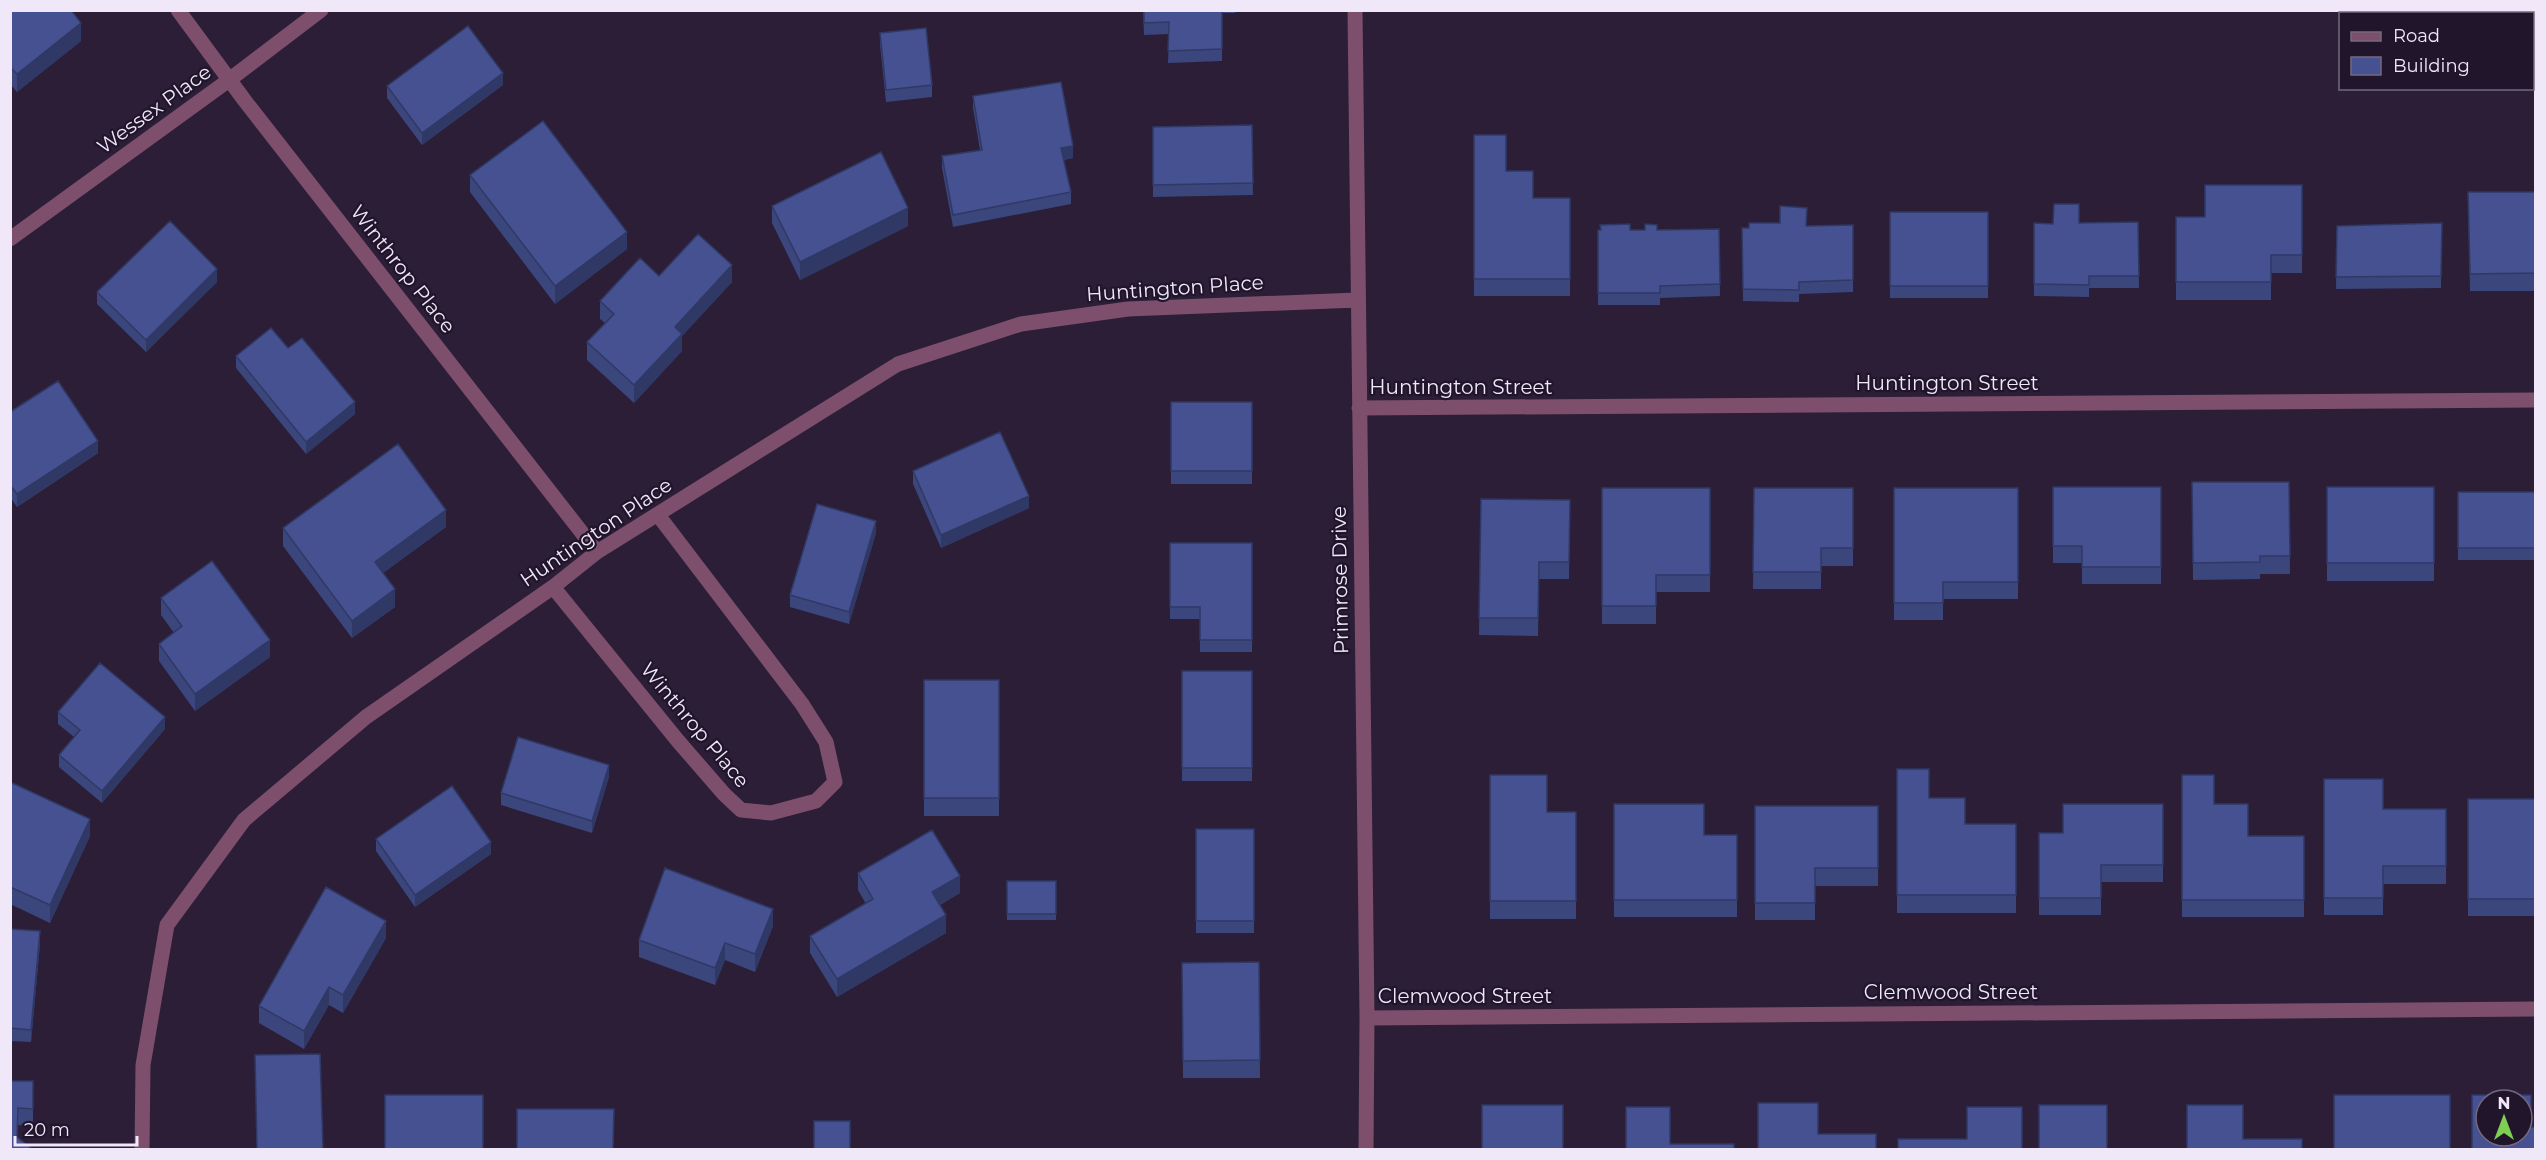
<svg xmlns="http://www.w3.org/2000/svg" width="2546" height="1160" font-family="Montserrat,sans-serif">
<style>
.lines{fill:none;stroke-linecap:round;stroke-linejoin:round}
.minor{stroke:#7d4f6c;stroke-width:15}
.wall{fill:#3b467c}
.shaded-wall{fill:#303965}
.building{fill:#455190;stroke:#303965;stroke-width:1.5;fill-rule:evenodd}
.labels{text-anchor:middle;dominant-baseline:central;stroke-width:4.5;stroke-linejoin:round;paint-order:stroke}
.street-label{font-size:20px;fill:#f0e8f9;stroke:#21152c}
</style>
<rect width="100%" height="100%" fill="#2b1e36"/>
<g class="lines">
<path class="minor" d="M 178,10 L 245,101 L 597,552
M 1355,10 L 1367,1018 L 1366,1150
M 10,239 L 229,80 L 321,10
M 1359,408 L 2536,400
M 553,587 L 678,741 L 724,794 L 741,810 L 771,813 L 816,801 L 835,782 L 826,742 L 802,704 L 658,515
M 1367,1018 L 2536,1009
M 142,1150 L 143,1065 L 167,925 L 244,820 L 366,717 L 553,587 L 597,552 L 898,364 L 1021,324 L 1128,309 L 1357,300"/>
</g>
<path class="wall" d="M 10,10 L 81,41 L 17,92 L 10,84 Z
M 1143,10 L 1235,10 L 1235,13 L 1222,13 L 1222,61 L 1168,63 L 1169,34 L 1144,35 Z
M 880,33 L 932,85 L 932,97 L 886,102 L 880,45 Z
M 503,85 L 422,145 L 387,98 L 387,86 Z
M 973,96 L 1073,158 L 1064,160 L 1071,192 L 1071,204 L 953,227 L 942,168 L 942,156 L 980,150 L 973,108 Z
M 1252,125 L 1253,195 L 1153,197 L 1153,127 Z
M 1474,135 L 1506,171 L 1533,198 L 1570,198 L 1570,296 L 1474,296 Z
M 470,175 L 627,249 L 555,304 L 470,192 Z
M 2302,185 L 2302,273 L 2271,273 L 2271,300 L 2176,300 L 2176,217 L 2205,217 Z
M 2468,192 L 2535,192 L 2535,291 L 2470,291 Z
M 772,206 L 908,226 L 800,280 L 772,223 Z
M 1890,212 L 1988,212 L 1988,298 L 1890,298 Z
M 2138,222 L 2139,288 L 2089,288 L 2089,297 L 2034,296 L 2034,223 L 2053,224 Z
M 2442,223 L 2441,288 L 2336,289 L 2337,226 Z
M 1600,225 L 1630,230 L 1719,229 L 1720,296 L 1660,298 L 1660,305 L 1598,305 L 1598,230 L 1600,230 Z
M 1853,225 L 1853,292 L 1799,294 L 1799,302 L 1743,301 L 1742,228 Z
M 659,276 L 732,282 L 682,336 L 682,351 L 634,403 L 587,360 L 587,342 L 605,323 L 600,319 L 600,301 Z
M 217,282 L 146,352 L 97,304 L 97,292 Z
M 288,348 L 355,414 L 306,454 L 236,368 L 236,356 Z
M 1171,402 L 1252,402 L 1252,484 L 1171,484 Z
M 10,412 L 98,453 L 17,507 L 10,497 Z
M 913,471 L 1029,508 L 941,548 L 913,484 Z
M 2192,482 L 2289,482 L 2290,574 L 2260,574 L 2260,579 L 2193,580 Z
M 2053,487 L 2161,487 L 2161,584 L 2082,584 L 2082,563 L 2053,563 Z
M 2327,487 L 2434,487 L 2434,581 L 2327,581 Z
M 1602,488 L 1710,488 L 1710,592 L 1656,592 L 1656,624 L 1602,624 Z
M 1754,488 L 1853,488 L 1853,566 L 1821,566 L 1821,589 L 1753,589 Z
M 1894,488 L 2018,488 L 2018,599 L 1943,599 L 1943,620 L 1894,620 Z
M 2458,492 L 2535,492 L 2535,560 L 2458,560 Z
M 1481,499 L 1570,500 L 1569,579 L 1539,579 L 1538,636 L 1479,635 Z
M 446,527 L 383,573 L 395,607 L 352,638 L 283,546 L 283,528 Z
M 876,533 L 849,624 L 790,607 L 790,595 Z
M 1170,543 L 1252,543 L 1252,652 L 1200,652 L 1200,619 L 1170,619 Z
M 161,598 L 270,657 L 195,711 L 159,661 L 159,644 L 174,633 L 161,615 Z
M 1182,671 L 1252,671 L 1252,781 L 1182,781 Z
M 924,680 L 999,680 L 999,816 L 924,816 Z
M 58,712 L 165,729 L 102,803 L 59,767 L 59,755 L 74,737 L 58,724 Z
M 1897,769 L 1929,798 L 1965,824 L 2016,824 L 2016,913 L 1897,913 Z
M 1490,775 L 1547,812 L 1576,812 L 1576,919 L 1490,919 Z
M 2182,775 L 2248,836 L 2304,836 L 2304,917 L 2182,917 Z
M 609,777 L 592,833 L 501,805 L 501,793 Z
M 2324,779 L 2383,809 L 2446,809 L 2446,884 L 2383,884 L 2383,915 L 2324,915 Z
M 10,782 L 90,836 L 50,923 L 10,904 Z
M 2468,799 L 2535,799 L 2535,916 L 2468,916 Z
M 1614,804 L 1704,835 L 1737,835 L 1737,917 L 1614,917 Z
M 2163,804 L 2163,882 L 2101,882 L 2101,915 L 2039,915 L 2039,833 L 2063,833 Z
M 1755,806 L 1878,806 L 1878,886 L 1815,886 L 1815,920 L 1755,920 Z
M 1196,829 L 1254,829 L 1254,933 L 1196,933 Z
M 376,839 L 491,854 L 415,907 L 376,851 Z
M 858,873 L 960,893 L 940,905 L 946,933 L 837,997 L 810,953 L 810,936 L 866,904 L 858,890 Z
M 1007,881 L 1056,881 L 1056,920 L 1007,920 Z
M 773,926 L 755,972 L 725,960 L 715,985 L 639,957 L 639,940 Z
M 10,929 L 40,944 L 31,1042 L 10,1041 Z
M 386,938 L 343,1013 L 329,1005 L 304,1049 L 259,1023 L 259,1006 Z
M 1259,962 L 1260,1078 L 1183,1078 L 1182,963 Z
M 10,1081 L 33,1081 L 33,1127 L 18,1125 L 17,1137 L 10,1149 Z"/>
<path class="shaded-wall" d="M 81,23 L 81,41 L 17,92 L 17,74 Z
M 503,73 L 503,85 L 422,145 L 422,133 Z
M 1073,146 L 1073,158 L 1061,160 L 1061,148 Z
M 908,208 L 908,226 L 800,280 L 800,262 Z
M 627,232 L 627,249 L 555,304 L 555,286 Z
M 732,265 L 732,282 L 682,336 L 682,351 L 634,403 L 634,385 L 675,327 Z
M 217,269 L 217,282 L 146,352 L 146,340 Z
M 355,402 L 355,414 L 306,454 L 306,442 Z
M 98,441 L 98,453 L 17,507 L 17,494 Z
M 1029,496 L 1029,508 L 941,548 L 941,535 Z
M 446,510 L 446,527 L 375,579 L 375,562 Z
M 876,521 L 876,533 L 849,624 L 849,612 Z
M 395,589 L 395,607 L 352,638 L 352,621 Z
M 270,640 L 270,657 L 195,711 L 195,694 Z
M 165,717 L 165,729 L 102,803 L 102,791 Z
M 609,765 L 609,777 L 592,833 L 592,821 Z
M 90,819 L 90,836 L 50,923 L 50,905 Z
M 491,842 L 491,854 L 415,907 L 415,895 Z
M 960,876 L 960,893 L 932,909 L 932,892 Z
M 773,909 L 773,926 L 755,972 L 755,954 Z
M 946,915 L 946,933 L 837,997 L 837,979 Z
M 386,921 L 386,938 L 343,1013 L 343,995 Z
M 40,931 L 40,944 L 31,1042 L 31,1030 Z
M 725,943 L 725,960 L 715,985 L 715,968 Z
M 329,987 L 329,1005 L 304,1049 L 304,1031 Z"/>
<path class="building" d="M 10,10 L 71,10 L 81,23 L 17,74 L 10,67 Z
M 1144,10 L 1222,10 L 1222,49 L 1168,51 L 1169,22 L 1144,23 Z
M 2402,10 L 2436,10 L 2436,14 L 2402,14 Z
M 468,26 L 503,73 L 422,133 L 387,86 Z
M 926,28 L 932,85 L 886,90 L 880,33 Z
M 1061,82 L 1073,146 L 1061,148 L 1071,192 L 953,215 L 942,156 L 982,150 L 973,96 Z
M 543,121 L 627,232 L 555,286 L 470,175 Z
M 1252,125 L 1253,183 L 1153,185 L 1153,127 Z
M 1474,135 L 1506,135 L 1506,171 L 1533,171 L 1533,198 L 1570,198 L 1570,279 L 1474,279 Z
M 881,152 L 908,208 L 800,262 L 772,206 Z
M 2205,185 L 2302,185 L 2302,255 L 2271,255 L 2271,282 L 2176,282 L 2176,217 L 2205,217 Z
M 2468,192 L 2535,192 L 2535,273 L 2470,274 Z
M 2054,204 L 2079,204 L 2079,223 L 2138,222 L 2139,276 L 2089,276 L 2089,285 L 2034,284 L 2034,223 L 2053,224 Z
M 1780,206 L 1807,208 L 1806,226 L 1853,225 L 1853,280 L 1799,282 L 1799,290 L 1743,289 L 1742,228 L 1749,228 L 1749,223 L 1780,223 Z
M 1890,212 L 1988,212 L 1988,286 L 1890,286 Z
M 170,221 L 217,269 L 146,340 L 97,292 Z
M 2442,223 L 2441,276 L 2336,277 L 2337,226 Z
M 1630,224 L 1630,230 L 1645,230 L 1645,224 L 1657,225 L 1657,230 L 1719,229 L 1720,284 L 1660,286 L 1660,293 L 1598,293 L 1598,230 L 1601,230 L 1600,225 Z
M 698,234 L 732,265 L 675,327 L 682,334 L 634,385 L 587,342 L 614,314 L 600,301 L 640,258 L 659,276 Z
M 271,328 L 288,348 L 302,338 L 355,402 L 306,442 L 236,356 Z
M 58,381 L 98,441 L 17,494 L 10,485 L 10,412 Z
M 1171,402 L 1252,402 L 1252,471 L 1171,471 Z
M 1000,432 L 1029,496 L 941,535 L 913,471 Z
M 398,444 L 446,510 L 375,562 L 395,589 L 352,621 L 283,528 Z
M 2192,482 L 2289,482 L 2290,556 L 2260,556 L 2260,562 L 2193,563 Z
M 2053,487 L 2161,487 L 2161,567 L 2082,567 L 2082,546 L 2053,546 Z
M 2327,487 L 2434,487 L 2434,563 L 2327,563 Z
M 1602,488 L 1710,488 L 1710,575 L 1656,575 L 1656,606 L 1602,606 Z
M 1754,488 L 1853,488 L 1853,548 L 1821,548 L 1821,572 L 1753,572 Z
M 1894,488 L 2018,488 L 2018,582 L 1943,582 L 1943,603 L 1894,603 Z
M 2458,492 L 2535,492 L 2535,548 L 2458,548 Z
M 1481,499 L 1570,500 L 1569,562 L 1539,562 L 1538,618 L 1479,618 Z
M 817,504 L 876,521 L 849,612 L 790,595 Z
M 1170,543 L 1252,543 L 1252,640 L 1200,640 L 1200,607 L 1170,607 Z
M 212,561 L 270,640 L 195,694 L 159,644 L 182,626 L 161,598 Z
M 100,663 L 165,717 L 102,791 L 59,755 L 80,730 L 58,712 Z
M 1182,671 L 1252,671 L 1252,768 L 1182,768 Z
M 924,680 L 999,680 L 999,798 L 924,798 Z
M 518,737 L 609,765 L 592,821 L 501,793 Z
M 1897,769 L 1929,769 L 1929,798 L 1965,798 L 1965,824 L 2016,824 L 2016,895 L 1897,895 Z
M 1490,775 L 1547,775 L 1547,812 L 1576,812 L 1576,901 L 1490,901 Z
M 2182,775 L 2214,775 L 2214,804 L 2248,804 L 2248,836 L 2304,836 L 2304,900 L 2182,900 Z
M 2324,779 L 2383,779 L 2383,809 L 2446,809 L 2446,866 L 2383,866 L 2383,898 L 2324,898 Z
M 10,782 L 90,819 L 50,905 L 10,887 Z
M 452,786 L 491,842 L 415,895 L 376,839 Z
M 2468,799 L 2535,799 L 2535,899 L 2468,899 Z
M 1614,804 L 1704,804 L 1704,835 L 1737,835 L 1737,900 L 1614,900 Z
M 2063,804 L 2163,804 L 2163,865 L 2101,865 L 2101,898 L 2039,898 L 2039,833 L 2063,833 Z
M 1755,806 L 1878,806 L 1878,868 L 1815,868 L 1815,903 L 1755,903 Z
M 1196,829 L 1254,829 L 1254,921 L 1196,921 Z
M 932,830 L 960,876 L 932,892 L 946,915 L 837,979 L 810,936 L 873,899 L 858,873 Z
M 665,868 L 773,909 L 755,954 L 725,943 L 715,968 L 639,940 Z
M 1007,881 L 1056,881 L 1056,914 L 1007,914 Z
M 326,887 L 386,921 L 343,995 L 329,987 L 304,1031 L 259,1006 Z
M 10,929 L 40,931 L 31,1030 L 10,1028 Z
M 1259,962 L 1260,1060 L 1183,1061 L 1182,963 Z
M 320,1054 L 323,1149 L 257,1149 L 255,1055 Z
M 10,1081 L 33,1081 L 33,1109 L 18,1108 L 17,1137 L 32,1149 L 10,1149 Z
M 385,1095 L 483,1095 L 483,1149 L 385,1149 Z
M 2334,1095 L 2450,1095 L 2450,1149 L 2334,1149 Z
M 2472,1095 L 2531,1095 L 2531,1127 L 2535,1127 L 2535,1149 L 2472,1149 ZM 2486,1100 L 2522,1100 L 2522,1136 L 2486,1136 Z
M 1758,1103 L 1818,1103 L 1818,1134 L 1876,1134 L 1876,1149 L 1758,1149 Z
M 1482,1105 L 1563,1105 L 1563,1149 L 1482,1149 Z
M 2039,1105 L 2107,1105 L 2107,1149 L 2039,1149 Z
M 2187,1105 L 2243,1105 L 2243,1139 L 2302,1139 L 2302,1149 L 2187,1149 Z
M 1626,1107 L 1670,1107 L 1670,1144 L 1734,1144 L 1734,1149 L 1626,1149 Z
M 1967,1107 L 2022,1107 L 2022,1149 L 1898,1149 L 1898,1139 L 1967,1139 Z
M 517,1109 L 614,1109 L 613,1149 L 517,1149 Z
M 814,1121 L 850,1121 L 850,1149 L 814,1149 Z"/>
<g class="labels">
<g class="street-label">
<text transform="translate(154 109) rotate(-36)">Wessex Place</text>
<text transform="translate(403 269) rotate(52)">Winthrop Place</text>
<text transform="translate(1175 288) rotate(-4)">Huntington Place</text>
<text x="1947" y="383">Huntington Street</text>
<text x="1461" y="387">Huntington Street</text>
<text transform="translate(596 532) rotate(-34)">Huntington Place</text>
<text transform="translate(1340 580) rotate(-91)">Primrose Drive</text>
<text transform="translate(695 725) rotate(50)">Winthrop Place</text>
<text x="1951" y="992">Clemwood Street</text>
<text x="1465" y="996">Clemwood Street</text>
</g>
</g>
<rect width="2546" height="1160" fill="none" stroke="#f0e8f9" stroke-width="24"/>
<rect x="2339" y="12" width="195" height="78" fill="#21152c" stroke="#74697e" stroke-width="1.5"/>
<rect x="2351" y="32" width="30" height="9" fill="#7d4f6c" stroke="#74697e" stroke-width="1.5"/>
<text x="2393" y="42" font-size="18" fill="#f0e8f9">Road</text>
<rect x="2351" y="57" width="30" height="18" fill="#455190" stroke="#74697e" stroke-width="1.5"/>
<text x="2393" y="72" font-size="18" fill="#f0e8f9">Building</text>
<g transform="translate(2504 1118)"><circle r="28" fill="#21152c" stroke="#74697e" stroke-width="1.5"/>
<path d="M0-4.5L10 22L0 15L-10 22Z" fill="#7fd052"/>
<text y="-9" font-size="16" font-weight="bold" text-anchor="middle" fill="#f0e8f9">N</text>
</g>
<path d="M15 1136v9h122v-9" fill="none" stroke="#f0e8f9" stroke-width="3"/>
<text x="24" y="1136" font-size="18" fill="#f0e8f9" stroke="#21152c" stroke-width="4.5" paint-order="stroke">20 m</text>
</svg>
